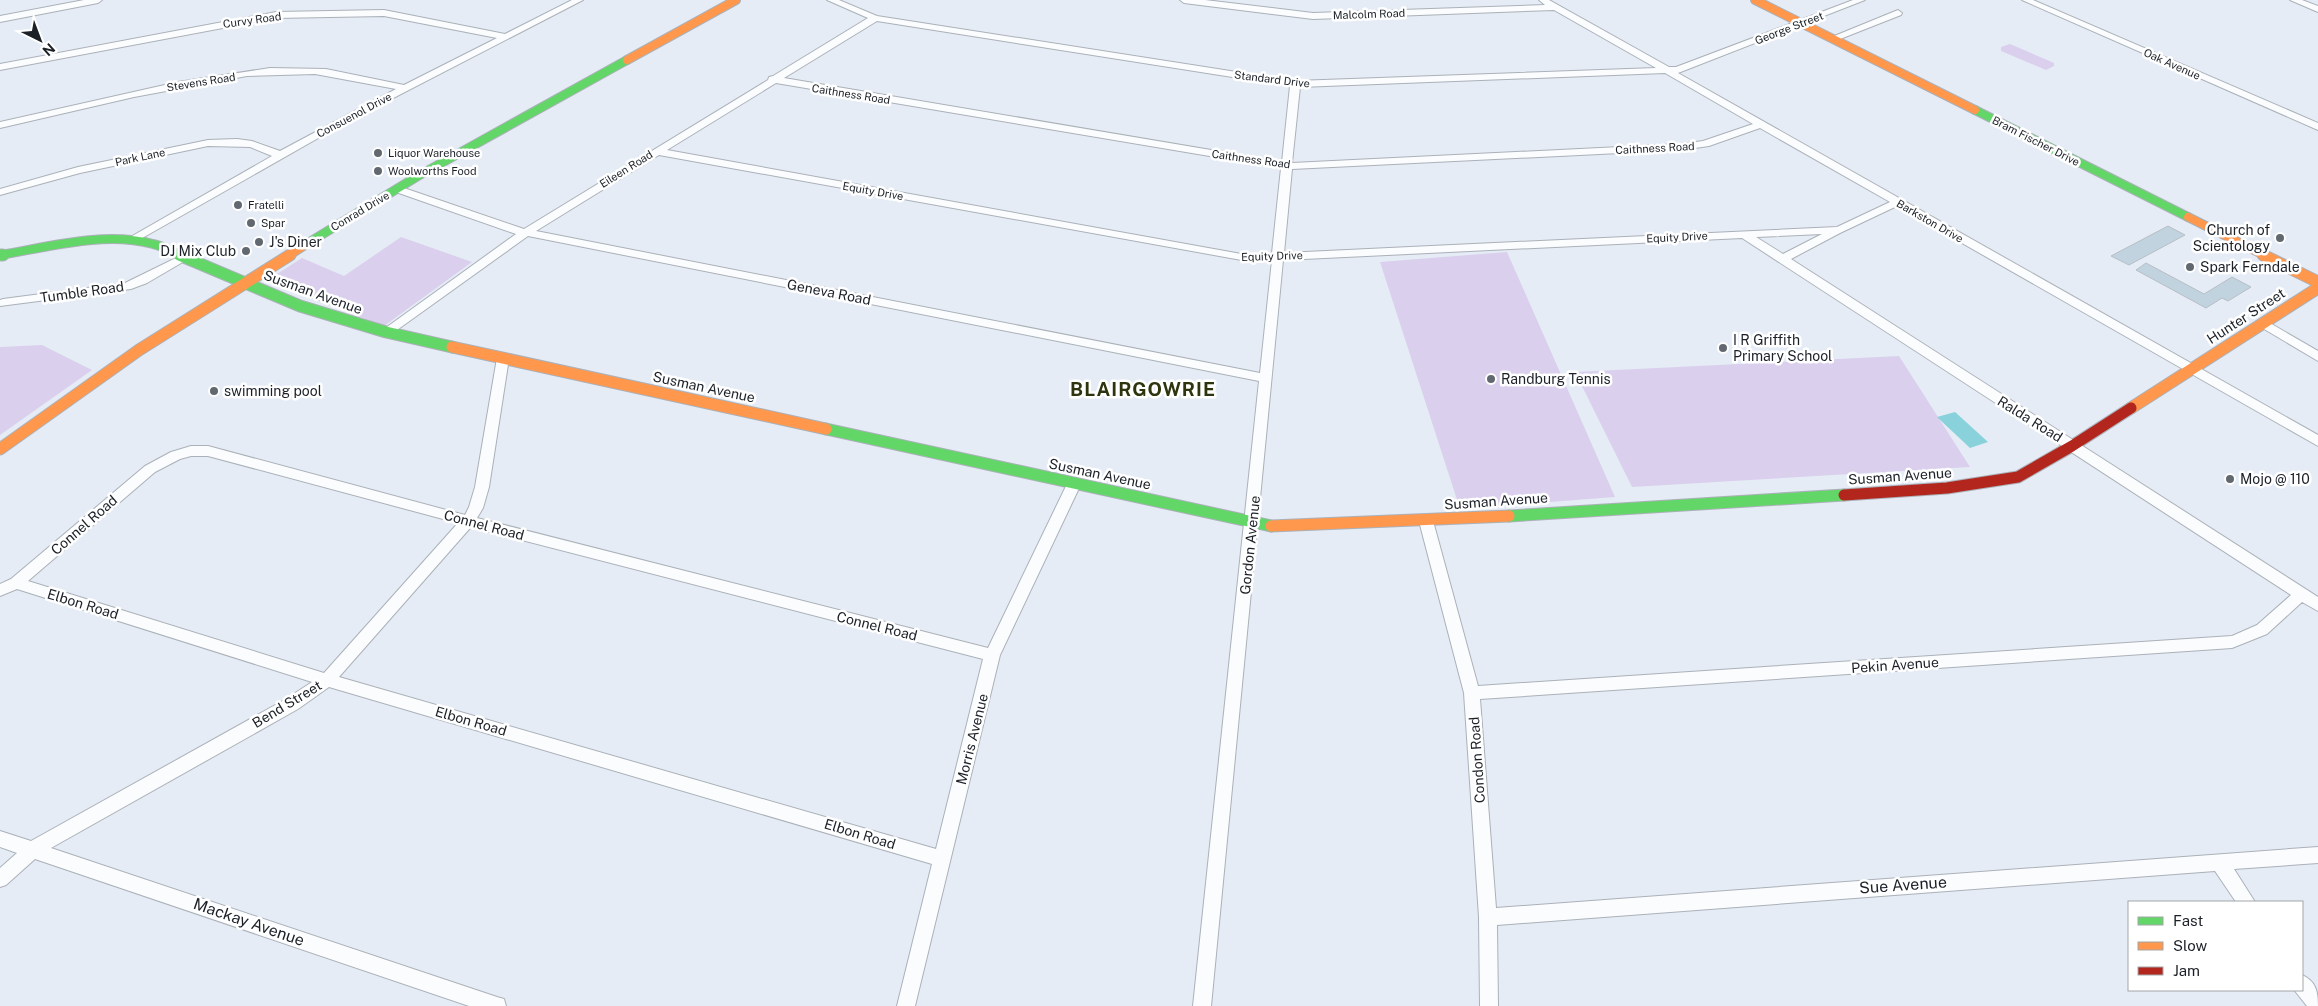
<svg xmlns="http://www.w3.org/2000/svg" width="2318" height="1006" font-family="'Public Sans',sans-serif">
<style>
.green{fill:#dacfec}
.water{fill:#8ad2db}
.building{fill:#c0d3df;stroke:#b7bec5}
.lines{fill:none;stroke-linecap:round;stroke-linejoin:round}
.street-casing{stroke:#abb1b8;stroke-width:2}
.fast-far1-casing{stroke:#abb1b8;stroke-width:10}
.fast-casing{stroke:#abb1b8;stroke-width:13}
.slow-far1-casing{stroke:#abb1b8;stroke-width:10}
.slow-casing{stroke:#abb1b8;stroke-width:13}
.jam-casing{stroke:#abb1b8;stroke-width:13}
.street{fill:#fbfcfe;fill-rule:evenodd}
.fast-far1{stroke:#63d668;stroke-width:8}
.fast{stroke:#63d668;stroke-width:11}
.slow-far1{stroke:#ff974d;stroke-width:8}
.slow{stroke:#ff974d;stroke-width:11}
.jam{stroke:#b3261e;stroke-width:11}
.poi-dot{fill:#626870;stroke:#fff;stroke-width:2}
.labels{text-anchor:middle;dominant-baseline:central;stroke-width:5;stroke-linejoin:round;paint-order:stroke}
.far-street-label{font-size:11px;fill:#1c2128;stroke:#fff}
.far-poi-label{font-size:11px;fill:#1c2128;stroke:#fff;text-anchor:start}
.poi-label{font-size:14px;fill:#1c2128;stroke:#fff;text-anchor:start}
.street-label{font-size:14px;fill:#1c2128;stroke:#fff}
.near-street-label{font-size:16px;fill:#1c2128;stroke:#fff}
.district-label{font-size:19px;font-weight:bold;letter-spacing:1px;fill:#2d350f;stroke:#fff}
</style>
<rect width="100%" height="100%" fill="#e5ecf6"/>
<path class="green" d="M 2010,44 L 2054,63 L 2054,66 L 2046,70 L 2001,51 L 2001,47 Z
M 401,237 L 472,262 L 384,326 L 266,281 L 302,258 L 344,276 Z
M 1507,252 L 1615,497 L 1460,509 L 1380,262 Z
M 42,345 L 92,370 L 0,435 L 0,347 Z
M 1899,356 L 1970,467 L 1632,487 L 1575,372 Z"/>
<path class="water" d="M 1955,412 L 1988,442 L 1970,448 L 1937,417 Z"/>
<path class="building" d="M 2168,226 L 2185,235 L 2129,265 L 2111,256 Z
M 2146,263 L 2204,294 L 2232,277 L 2251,287 L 2228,301 L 2222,298 L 2206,308 L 2136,270 Z"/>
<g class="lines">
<defs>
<path id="street" d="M 84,0 L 102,0 L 98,3 L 0,22 L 0,16 Z
M 572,0 L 583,0 L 343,124 L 137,241 L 133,242 L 127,239 L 272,156 L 250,147 L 208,146 L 80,173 L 0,195 L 0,189 L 78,167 L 208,140 L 237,139 L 252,141 L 280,151 L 396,89 L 315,74 L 247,76 L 134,97 L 0,128 L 0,122 L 178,82 L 270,68 L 326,69 L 404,85 L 497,38 L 384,16 L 276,18 L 0,70 L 0,64 L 276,12 L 384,10 L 505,34 Z
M 827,0 L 839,0 L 877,16 L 1295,81 L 1656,68 L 1554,10 L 1313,19 L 1184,3 L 1180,0 L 1205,0 L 1313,13 L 1545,5 L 1539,0 L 1549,0 L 1669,67 L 1676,67 L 1853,0 L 1865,0 L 1678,73 L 2318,435 L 2318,446 L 1897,206 L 1840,233 L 1791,259 L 2318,597 L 2318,611 L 2302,602 L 2267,634 L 2232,648 L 1480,699 L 1496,908 L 2318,847 L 2318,863 L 2234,869 L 2255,902 L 2236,902 L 2215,871 L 1497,925 L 1498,1006 L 1480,1006 L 1479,917 L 1464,693 L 1419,521 L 1421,517 L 1431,517 L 1433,521 L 1478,686 L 2232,636 L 2257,625 L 2291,595 L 1742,238 L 1283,260 L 1211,1006 L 1193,1006 L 1259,381 L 528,236 L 390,335 L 382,335 L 380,332 L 516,234 L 393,191 L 393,187 L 401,187 L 524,229 L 768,80 L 769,77 L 773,76 L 868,18 ZM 877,21 L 1290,86 L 1282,162 L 784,78 ZM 1665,73 L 1753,124 L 1703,141 L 1681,144 L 1292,163 L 1300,87 ZM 776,83 L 1281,168 L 1272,253 L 1247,255 L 667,150 ZM 1760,128 L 1890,202 L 1837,227 L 1284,253 L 1292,169 L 1681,150 L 1709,146 ZM 659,155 L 1247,261 L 1272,260 L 1260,373 L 536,231 ZM 1822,234 L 1783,254 L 1756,237 Z
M 2022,0 L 2033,0 L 2318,123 L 2318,130 Z
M 2290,0 L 2302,0 L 2318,6 L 2318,12 Z
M 1898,10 L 1902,13 L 1901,15 L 1835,41 L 1827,39 Z
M 184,254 L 188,255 L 190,257 L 188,259 L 147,283 L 131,289 L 0,306 L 0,300 L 3,299 L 125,283 Z
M 2263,319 L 2318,351 L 2318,361 L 2259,326 L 2257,323 Z
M 503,354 L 509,358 L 489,487 L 483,508 L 477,518 L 988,648 L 1067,484 L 1069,480 L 1079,480 L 1081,484 L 1000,655 L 915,1006 L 897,1006 L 932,864 L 329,687 L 298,709 L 51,848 L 497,997 L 504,999 L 506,1006 L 469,1006 L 35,859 L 6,885 L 0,887 L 0,868 L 17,853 L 0,847 L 0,831 L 31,841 L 286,699 L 312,682 L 17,589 L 0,596 L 0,584 L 11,579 L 145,466 L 171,452 L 191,446 L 208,446 L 465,515 L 469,507 L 475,487 L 497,358 ZM 191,456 L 208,456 L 458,523 L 324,673 L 28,581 L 155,472 L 180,459 ZM 471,527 L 983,659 L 936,849 L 339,677 Z
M 2302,975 C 2316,981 2318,992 2318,1006 L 2307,1006 L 2295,991 L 2302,990 Z"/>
<path id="fast-far1" d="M 1975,110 L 2188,217
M 308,243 L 418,176 L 627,60
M 0,255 C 49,247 104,231 153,244 C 163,246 172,252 182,256"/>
<path id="fast" d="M 0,255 L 3,255
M 179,255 L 300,306 L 386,332 L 452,347
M 826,429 L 1271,526
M 1509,516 L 1844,495"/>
<path id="slow-far1" d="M 1755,0 L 1975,110
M 627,60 L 736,0
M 2188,217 L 2266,256
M 288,256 L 308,243"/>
<path id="slow" d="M 2263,255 L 2318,282
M 452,347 L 826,429
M 2131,408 L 2318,288
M 0,449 L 139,350 L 290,255
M 1271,526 L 1509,516"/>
<path id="jam" d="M 1844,495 L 1947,488 L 2018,477 L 2072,446 L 2131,408"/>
</defs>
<use href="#street" class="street-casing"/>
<use href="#fast-far1" class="fast-far1-casing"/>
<use href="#fast" class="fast-casing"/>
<use href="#slow-far1" class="slow-far1-casing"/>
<use href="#slow" class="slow-casing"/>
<use href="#jam" class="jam-casing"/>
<use href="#street" class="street"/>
<use href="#fast-far1" class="fast-far1"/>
<use href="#fast" class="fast"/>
<use href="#slow-far1" class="slow-far1"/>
<use href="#slow" class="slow"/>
<use href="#jam" class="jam"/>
</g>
<g class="poi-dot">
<circle cx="378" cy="153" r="5"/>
<circle cx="378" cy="171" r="5"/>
<circle cx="238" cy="205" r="5"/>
<circle cx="251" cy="223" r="5"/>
<circle cx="2280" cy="238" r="5"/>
<circle cx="259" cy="242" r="5"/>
<circle cx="246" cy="251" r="5"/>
<circle cx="2190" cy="267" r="5"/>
<circle cx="1723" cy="348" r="5"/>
<circle cx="1491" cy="379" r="5"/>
<circle cx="214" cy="391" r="5"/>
<circle cx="2230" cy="479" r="5"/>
</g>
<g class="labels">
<g class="far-street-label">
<text transform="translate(1369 14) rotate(-2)">Malcolm Road</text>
<text transform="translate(252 20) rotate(-8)">Curvy Road</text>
<text transform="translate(1789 28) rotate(-21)">George Street</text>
<text transform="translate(2172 64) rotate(24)">Oak Avenue</text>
<text transform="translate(1272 79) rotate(7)">Standard Drive</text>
<text transform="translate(201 82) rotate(-9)">Stevens Road</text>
<text transform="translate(851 94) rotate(9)">Caithness Road</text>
<text transform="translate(354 115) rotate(-28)">Consuenol Drive</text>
<text transform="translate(2036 141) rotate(27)">Bram Fischer Drive</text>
<text transform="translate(1655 148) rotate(-3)">Caithness Road</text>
<text transform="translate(140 157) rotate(-12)">Park Lane</text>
<text transform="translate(1251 159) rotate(8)">Caithness Road</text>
<text transform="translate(626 169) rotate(-32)">Eileen Road</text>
<text transform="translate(873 191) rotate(10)">Equity Drive</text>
<text transform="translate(360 211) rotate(-31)">Conrad Drive</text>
<text transform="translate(1930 221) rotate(30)">Barkston Drive</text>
<text transform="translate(1677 237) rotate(-3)">Equity Drive</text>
<text transform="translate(1272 256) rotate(-2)">Equity Drive</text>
</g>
<g class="far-poi-label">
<text x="388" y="153">Liquor Warehouse</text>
<text x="388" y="171">Woolworths Food</text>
<text x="248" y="205">Fratelli</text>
<text x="261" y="223">Spar</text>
</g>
<g class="poi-label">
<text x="2270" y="230" text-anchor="end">Church of<tspan x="2270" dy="16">Scientology</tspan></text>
<text x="269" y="242">J's Diner</text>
<text x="236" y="251" text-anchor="end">DJ Mix Club</text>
<text x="2200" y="267">Spark Ferndale</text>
<text x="1733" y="340">I R Griffith<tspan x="1733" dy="16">Primary School</tspan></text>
<text x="1501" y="379">Randburg Tennis</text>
<text x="224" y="391">swimming pool</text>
<text x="2240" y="479">Mojo @ 110</text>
</g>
<g class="street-label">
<text transform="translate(82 292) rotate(-8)">Tumble Road</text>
<text transform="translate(313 292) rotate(20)">Susman Avenue</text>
<text transform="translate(829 292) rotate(11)">Geneva Road</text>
<text transform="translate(2246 316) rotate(-33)">Hunter Street</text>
<text transform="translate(704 387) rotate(12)">Susman Avenue</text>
<text transform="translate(2030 419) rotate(32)">Ralda Road</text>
<text transform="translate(1100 474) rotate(12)">Susman Avenue</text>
<text transform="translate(1900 476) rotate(-4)">Susman Avenue</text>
<text transform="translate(1496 501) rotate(-4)">Susman Avenue</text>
<text transform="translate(84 525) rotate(-41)">Connel Road</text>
<text transform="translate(484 525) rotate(15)">Connel Road</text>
<text transform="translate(1250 545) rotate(-84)">Gordon Avenue</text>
<text transform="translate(83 604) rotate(17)">Elbon Road</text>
<text transform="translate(877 626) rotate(14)">Connel Road</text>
<text transform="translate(1895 665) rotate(-4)">Pekin Avenue</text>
<text transform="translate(287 704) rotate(-31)">Bend Street</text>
<text transform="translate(471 721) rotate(16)">Elbon Road</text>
<text transform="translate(972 739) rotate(-76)">Morris Avenue</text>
<text transform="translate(1477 760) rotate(-94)">Condon Road</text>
<text transform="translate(860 834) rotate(17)">Elbon Road</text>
</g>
<g class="near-street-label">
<text transform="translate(1903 885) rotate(-4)">Sue Avenue</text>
<text transform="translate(249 922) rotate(19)">Mackay Avenue</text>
</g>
<g class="district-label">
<text x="1143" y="389">BLAIRGOWRIE</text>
</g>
</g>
<rect x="2128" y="901" width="175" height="90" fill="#ffffff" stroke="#a4a6a9"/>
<rect x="2138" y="917" width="25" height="8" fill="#63d668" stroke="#a4a6a9"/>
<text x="2173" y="926" font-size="15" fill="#1c2128">Fast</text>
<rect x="2138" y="942" width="25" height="8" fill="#ff974d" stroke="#a4a6a9"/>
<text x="2173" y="951" font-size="15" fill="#1c2128">Slow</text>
<rect x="2138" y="967" width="25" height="8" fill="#b3261e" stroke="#a4a6a9"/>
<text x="2173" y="976" font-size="15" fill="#1c2128">Jam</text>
<g transform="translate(40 40) rotate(138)" stroke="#ffffff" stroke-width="4" paint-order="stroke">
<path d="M0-4L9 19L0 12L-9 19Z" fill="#1c2128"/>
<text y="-8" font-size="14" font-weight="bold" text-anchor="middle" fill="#1c2128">N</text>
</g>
</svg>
